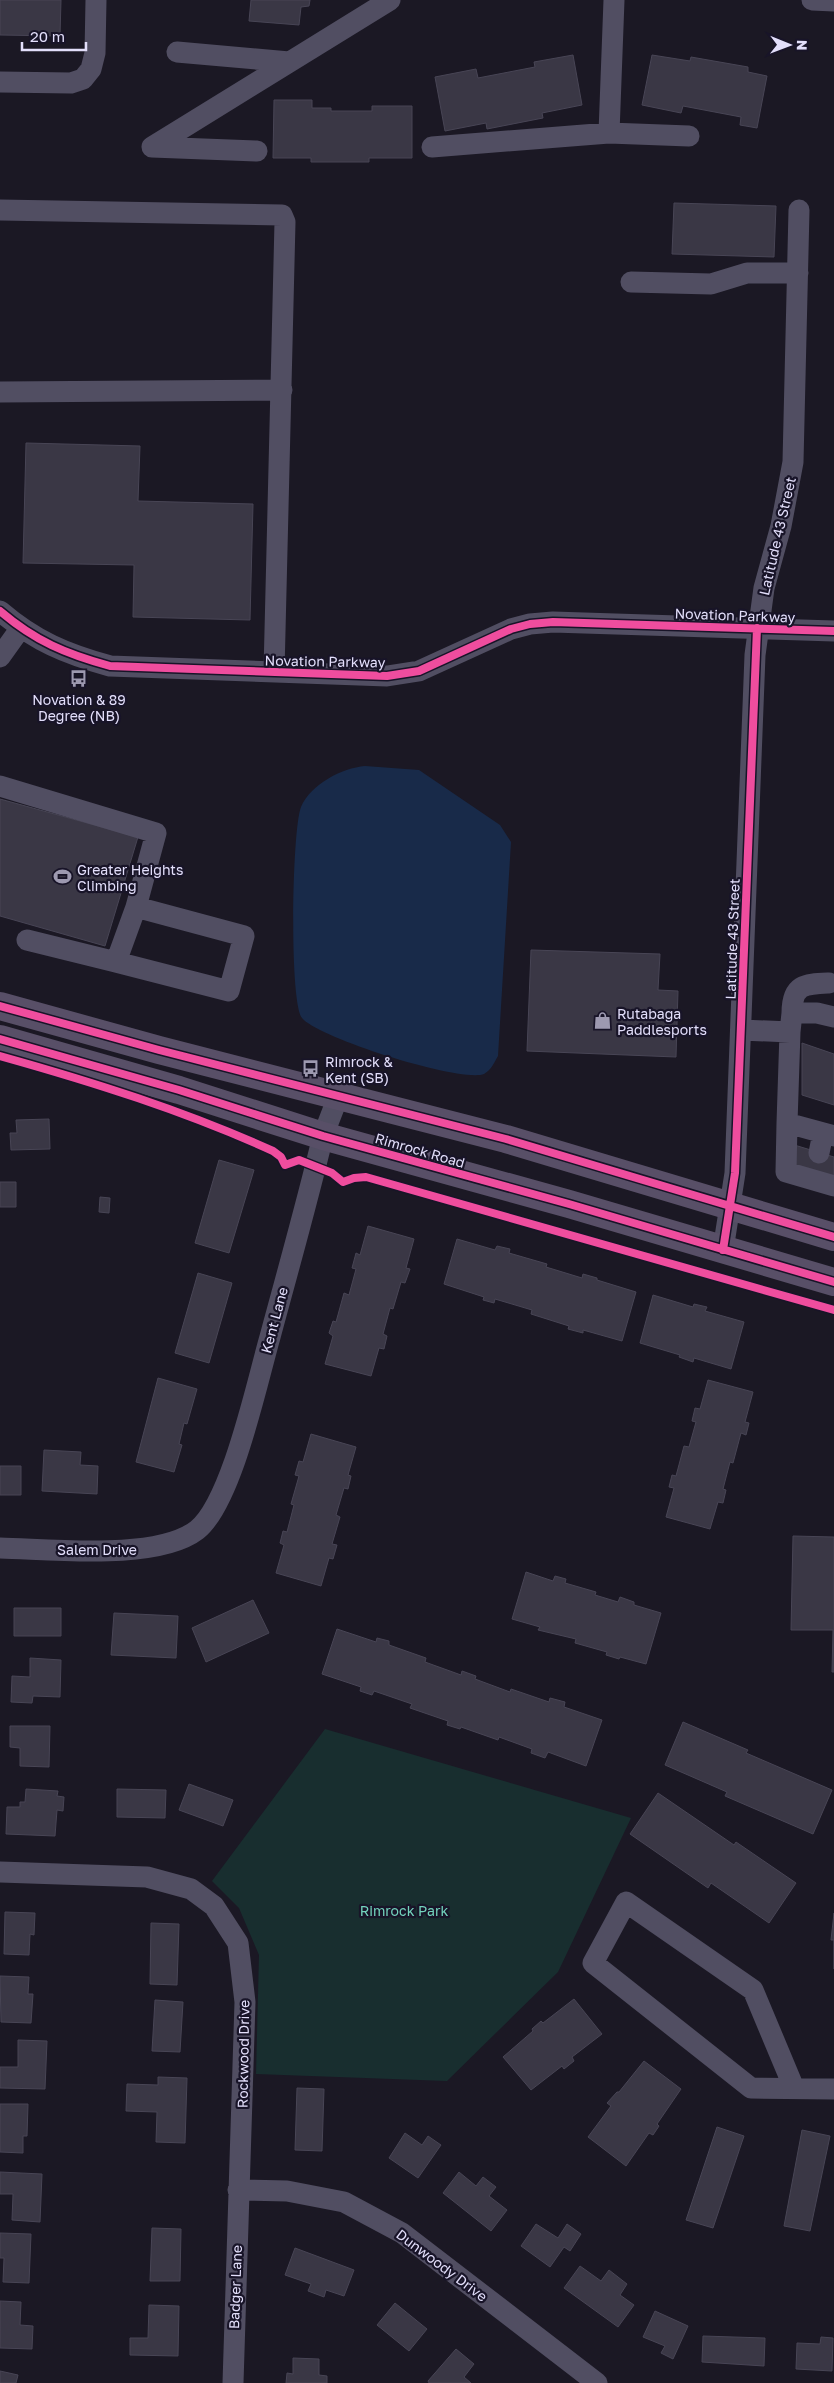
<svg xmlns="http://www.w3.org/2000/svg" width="834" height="2383" font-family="'Golos Text',sans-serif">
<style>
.green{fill:#182e2f}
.water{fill:#182a49}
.building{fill:#3a3745;stroke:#484555}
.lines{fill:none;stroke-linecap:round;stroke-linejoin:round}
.minor{stroke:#514e62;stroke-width:21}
.major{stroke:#584f67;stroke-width:28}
.cycleway-casing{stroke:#181428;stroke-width:11}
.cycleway{stroke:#ef4d9e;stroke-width:8}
.labels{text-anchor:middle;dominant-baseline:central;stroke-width:4.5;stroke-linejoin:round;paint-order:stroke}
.street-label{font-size:14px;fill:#e3dffb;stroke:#181428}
.poi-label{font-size:14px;fill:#e3dffb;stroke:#181428;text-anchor:start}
.park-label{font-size:14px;fill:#73d3bd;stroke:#181428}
</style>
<rect width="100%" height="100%" fill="#1b1824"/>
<path class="green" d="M 325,1729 L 631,1818 L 558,1972 L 447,2081 L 256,2074 L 259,1955 L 239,1908 L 212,1881 Z"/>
<path class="water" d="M 365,766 L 419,770 L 500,825 L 511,842 L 498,1056 C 494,1063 491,1070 484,1074 C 461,1083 318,1038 302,1018 C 289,1002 292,829 301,807 C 311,784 342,768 365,766 Z"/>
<path class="building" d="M 0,0 L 61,0 L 60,36 L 0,35 Z
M 251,0 L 310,0 L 309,6 L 301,7 L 299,25 L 249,21 Z
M 573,55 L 582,105 L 542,113 L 543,118 L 487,129 L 486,123 L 445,131 L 435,77 L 476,69 L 478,78 L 535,67 L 534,62 Z
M 652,55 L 690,61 L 691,57 L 748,67 L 748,72 L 767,76 L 757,128 L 740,125 L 741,117 L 683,106 L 681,113 L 642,105 Z
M 274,100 L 312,100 L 312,108 L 331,108 L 331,111 L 372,111 L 372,106 L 412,106 L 412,158 L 369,158 L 369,162 L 311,162 L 311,158 L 273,158 Z
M 674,203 L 776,206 L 774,257 L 672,254 Z
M 26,443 L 140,446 L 138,501 L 253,504 L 250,620 L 133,617 L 134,565 L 23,563 Z
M 0,799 L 138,837 L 105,946 L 0,916 Z
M 531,950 L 660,954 L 658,990 L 678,991 L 676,1057 L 527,1051 Z
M 802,1043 L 834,1054 L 834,1105 L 802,1095 Z
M 49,1119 L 50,1149 L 11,1150 L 10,1133 L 17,1133 L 16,1120 Z
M 791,1144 L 834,1157 L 834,1181 L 791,1169 Z
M 219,1160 L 254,1170 L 229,1253 L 195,1243 Z
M 0,1182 L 16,1182 L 16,1207 L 0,1207 Z
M 100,1197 L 110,1198 L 109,1213 L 99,1212 Z
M 368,1226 L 414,1239 L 406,1268 L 410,1269 L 405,1283 L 401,1282 L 393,1309 L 390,1308 L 383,1334 L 387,1336 L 384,1349 L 379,1348 L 371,1376 L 325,1364 L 333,1336 L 329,1333 L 333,1321 L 336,1322 L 344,1293 L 349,1295 L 356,1269 L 352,1268 L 356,1253 L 360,1255 Z
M 457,1239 L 495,1250 L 497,1246 L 510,1249 L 509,1253 L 547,1264 L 546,1267 L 582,1278 L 583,1274 L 597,1278 L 597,1280 L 636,1292 L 622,1341 L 583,1330 L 583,1333 L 568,1329 L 569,1326 L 531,1314 L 532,1310 L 495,1299 L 494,1303 L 483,1300 L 484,1297 L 444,1284 Z
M 198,1273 L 232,1283 L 209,1363 L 175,1353 Z
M 653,1295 L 693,1307 L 694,1304 L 707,1307 L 705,1311 L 744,1322 L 731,1369 L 694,1358 L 693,1362 L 679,1357 L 680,1355 L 640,1343 Z
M 158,1378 L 197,1389 L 187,1424 L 184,1423 L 179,1444 L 182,1445 L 174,1472 L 136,1462 Z
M 708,1380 L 753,1392 L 745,1422 L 749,1423 L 746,1435 L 741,1433 L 733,1463 L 730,1462 L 723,1489 L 726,1490 L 723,1503 L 718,1502 L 710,1529 L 666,1517 L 674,1488 L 669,1487 L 672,1475 L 676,1476 L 684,1446 L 689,1447 L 696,1422 L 692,1421 L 695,1408 L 700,1409 Z
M 311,1434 L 356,1447 L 348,1475 L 351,1476 L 348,1489 L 344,1488 L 336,1515 L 340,1517 L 332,1544 L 337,1545 L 333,1559 L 329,1558 L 321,1586 L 276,1573 L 284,1545 L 280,1543 L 283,1531 L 287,1532 L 294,1505 L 291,1504 L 299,1476 L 295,1475 L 299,1461 L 303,1462 Z
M 44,1450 L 81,1452 L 80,1465 L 98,1466 L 97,1494 L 42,1491 Z
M 0,1466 L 21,1466 L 21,1495 L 0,1495 Z
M 793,1536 L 834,1537 L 834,1672 L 832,1672 L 833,1630 L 791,1630 Z
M 526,1572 L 553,1581 L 555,1576 L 566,1579 L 565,1583 L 596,1592 L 595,1595 L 618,1602 L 620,1597 L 634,1602 L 634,1605 L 661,1613 L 646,1664 L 620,1657 L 619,1659 L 606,1655 L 607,1652 L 575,1643 L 576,1639 L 538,1630 L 540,1627 L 512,1619 Z
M 253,1600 L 269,1633 L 206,1662 L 192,1628 Z
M 14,1608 L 61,1608 L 61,1636 L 14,1636 Z
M 114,1613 L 178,1616 L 176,1658 L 111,1655 Z
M 337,1629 L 376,1642 L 377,1638 L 389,1641 L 389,1645 L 426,1658 L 425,1662 L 461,1675 L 462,1671 L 476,1676 L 475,1679 L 510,1692 L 511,1689 L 549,1702 L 550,1698 L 565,1702 L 564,1707 L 602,1720 L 586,1766 L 548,1752 L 545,1758 L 531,1753 L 532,1749 L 499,1737 L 498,1740 L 461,1727 L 460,1729 L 447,1725 L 448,1721 L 410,1708 L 412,1704 L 374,1691 L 372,1695 L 360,1691 L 361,1687 L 322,1674 Z
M 30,1658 L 61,1660 L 60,1697 L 33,1696 L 32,1703 L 11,1702 L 12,1676 L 30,1677 Z
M 683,1722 L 748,1750 L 746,1753 L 832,1790 L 813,1834 L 725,1796 L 727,1792 L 665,1765 Z
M 10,1726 L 50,1726 L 49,1767 L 20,1766 L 20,1748 L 10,1747 Z
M 189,1784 L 233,1800 L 223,1826 L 179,1810 Z
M 26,1789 L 58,1791 L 57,1796 L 64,1797 L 63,1811 L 57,1810 L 55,1836 L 6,1834 L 7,1807 L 20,1807 L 20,1802 L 25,1802 Z
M 117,1789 L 166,1790 L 165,1818 L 117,1817 Z
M 658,1793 L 734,1845 L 736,1842 L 796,1883 L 769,1923 L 711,1883 L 708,1888 L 630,1834 Z
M 5,1912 L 35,1913 L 34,1935 L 30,1934 L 29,1955 L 4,1954 Z
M 834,1913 L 834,1969 L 834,1940 L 831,1940 Z
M 151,1923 L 179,1924 L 177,1985 L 150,1984 Z
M 0,1976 L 29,1977 L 28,1994 L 33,1994 L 31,2023 L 1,2022 Z
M 574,1999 L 602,2034 L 572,2057 L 574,2061 L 564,2069 L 562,2066 L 531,2090 L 503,2057 L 533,2031 L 532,2029 L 541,2021 L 543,2023 Z
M 155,2000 L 183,2002 L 180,2052 L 152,2051 Z
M 18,2040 L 47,2041 L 45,2089 L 0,2088 L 0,2067 L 18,2067 Z
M 644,2061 L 681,2089 L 657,2124 L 659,2126 L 653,2135 L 649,2133 L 626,2166 L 588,2137 L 611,2106 L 607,2103 L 617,2092 L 619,2092 Z
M 158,2077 L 187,2078 L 185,2143 L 156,2142 L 157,2112 L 126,2111 L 127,2084 L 158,2085 Z
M 297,2088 L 324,2089 L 322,2151 L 295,2150 Z
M 0,2104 L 28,2104 L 27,2136 L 23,2136 L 23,2153 L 0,2152 Z
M 717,2127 L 744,2136 L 713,2228 L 686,2220 Z
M 802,2130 L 830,2136 L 810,2231 L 784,2226 Z
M 405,2133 L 422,2145 L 428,2136 L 441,2145 L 418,2178 L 389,2158 Z
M 0,2172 L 42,2174 L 40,2222 L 12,2220 L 13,2194 L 0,2194 Z
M 459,2172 L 476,2186 L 483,2177 L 496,2187 L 489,2196 L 507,2210 L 491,2231 L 443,2193 Z
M 536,2224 L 558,2238 L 567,2224 L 581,2234 L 570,2251 L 564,2247 L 550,2267 L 521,2246 Z
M 152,2228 L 181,2229 L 180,2281 L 150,2281 Z
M 0,2233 L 31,2234 L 29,2283 L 3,2282 L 4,2258 L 0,2258 Z
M 295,2248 L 354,2270 L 344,2296 L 326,2290 L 324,2297 L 308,2291 L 311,2284 L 285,2275 Z
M 580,2266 L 601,2281 L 609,2270 L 627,2284 L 620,2295 L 634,2305 L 618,2327 L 564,2288 Z
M 0,2301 L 21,2302 L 20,2325 L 33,2326 L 32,2349 L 0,2348 Z
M 395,2303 L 427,2329 L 409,2351 L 377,2325 Z
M 149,2305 L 179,2306 L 178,2356 L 130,2355 L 130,2338 L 148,2338 Z
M 655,2311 L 688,2326 L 673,2359 L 661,2353 L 665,2346 L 643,2337 Z
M 703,2336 L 765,2338 L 764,2366 L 702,2362 Z
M 821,2337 L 833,2338 L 832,2371 L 796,2369 L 797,2343 L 820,2344 Z
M 456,2349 L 474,2364 L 464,2377 L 471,2383 L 429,2383 L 428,2381 Z
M 293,2358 L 319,2359 L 319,2375 L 327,2376 L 327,2383 L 286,2383 L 287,2373 L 293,2374 Z
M 0,2371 L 18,2375 L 16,2383 L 0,2383 Z"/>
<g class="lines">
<path class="minor" d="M 812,0 L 834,1
M 177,52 L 289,62
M 0,82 L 71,83 L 83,79 L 91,69 L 95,53 L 96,0
M 609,133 L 614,0
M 432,147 L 609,133 L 689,136
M 257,151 L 152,147 L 390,0
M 0,210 L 282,215 L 285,222 L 274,672
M 631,282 L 711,284 L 747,273 L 798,273
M 0,392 L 282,390
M 0,611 C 35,641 66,654 110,666 L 387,676 L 419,671 L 511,629 L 530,624 L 553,622 L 834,631
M 0,657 L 20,629
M 0,786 L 156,833 L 136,907 L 116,962 L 27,940
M 116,962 L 229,991 L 244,936 L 136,907
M 792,1013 C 792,984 805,984 829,983
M 741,1030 L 790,1032 L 787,1123 L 834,1136
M 790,1032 L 792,1013 L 817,1013 L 834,1017
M 787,1123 L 786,1172 L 834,1186
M 819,1153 L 823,1133
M 723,1250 L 735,1173 L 755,655 L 764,588 L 781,526 L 793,462 L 799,210
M 0,1548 C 51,1549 157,1561 197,1530 C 232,1502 257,1382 270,1337 C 288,1270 307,1203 323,1136 L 338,1097
M 0,1872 L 147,1877 L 191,1889 L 214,1906 L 238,1943 L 245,2002 L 233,2383
M 794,2088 L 753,1990 L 626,1902 L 593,1963 L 751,2088 L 834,2089
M 238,2190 L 287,2191 L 344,2202 L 402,2233 L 597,2383"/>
<path class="major" d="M 0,1006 L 159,1050 L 506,1139 L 834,1237
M 0,1039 L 179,1090 L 323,1136 L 569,1204 L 834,1282"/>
<defs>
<path id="cycleway" d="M 0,611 C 35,641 66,654 110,666 L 387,676 L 419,671 L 511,629 L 530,624 L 553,622 L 834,631
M 0,1006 L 159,1050 L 506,1139 L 834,1237
M 0,1039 L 179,1090 L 323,1136 L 569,1204 L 834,1282
M 0,1056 C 93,1082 185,1111 273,1151 L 281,1157 L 285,1165 L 299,1160 L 332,1173 L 343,1182 L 354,1178 L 366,1177 L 834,1310
M 723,1250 L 735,1173 L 757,628"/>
</defs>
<use href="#cycleway" class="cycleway-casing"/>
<use href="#cycleway" class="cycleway"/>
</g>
<defs>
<symbol id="bus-bare" viewBox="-9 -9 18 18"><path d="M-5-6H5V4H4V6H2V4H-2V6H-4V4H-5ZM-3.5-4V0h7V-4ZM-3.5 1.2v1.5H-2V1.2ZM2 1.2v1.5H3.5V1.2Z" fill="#9d99b0" stroke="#181428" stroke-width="2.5" paint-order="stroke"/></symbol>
<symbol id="stadium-bare" viewBox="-9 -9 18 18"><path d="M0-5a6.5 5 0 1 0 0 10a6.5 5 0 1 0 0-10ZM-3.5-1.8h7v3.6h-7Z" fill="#9d99b0" stroke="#181428" stroke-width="2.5" paint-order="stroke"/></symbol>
<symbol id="shop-bare" viewBox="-9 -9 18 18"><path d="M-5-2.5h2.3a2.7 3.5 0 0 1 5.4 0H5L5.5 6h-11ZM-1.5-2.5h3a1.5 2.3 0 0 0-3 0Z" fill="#9d99b0" stroke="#181428" stroke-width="2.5" paint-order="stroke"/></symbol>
</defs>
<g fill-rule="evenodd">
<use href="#bus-bare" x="66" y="666" width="25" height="25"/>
<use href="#stadium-bare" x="50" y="864" width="25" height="25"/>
<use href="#shop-bare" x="590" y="1008" width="25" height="25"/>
<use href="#bus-bare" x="298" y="1056" width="25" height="25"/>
</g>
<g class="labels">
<g class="street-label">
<text transform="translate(777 536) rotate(-77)">Latitude 43 Street</text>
<text transform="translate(735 615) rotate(2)">Novation Parkway</text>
<text transform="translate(325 661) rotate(1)">Novation Parkway</text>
<text transform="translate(732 939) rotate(-88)">Latitude 43 Street</text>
<text transform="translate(420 1150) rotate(16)">Rimrock Road</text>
<text transform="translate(274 1320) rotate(-75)">Kent Lane</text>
<text x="97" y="1549">Salem Drive</text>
<text transform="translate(243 2054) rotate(-89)">Rockwood Drive</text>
<text transform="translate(442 2265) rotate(37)">Dunwoody Drive</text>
<text transform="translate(235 2287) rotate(-88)">Badger Lane</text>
</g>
<g class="poi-label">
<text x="79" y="699" text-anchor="middle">Novation &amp; 89<tspan x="79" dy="16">Degree (NB)</tspan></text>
<text x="77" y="869">Greater Heights<tspan x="77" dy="16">Climbing</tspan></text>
<text x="617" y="1013">Rutabaga<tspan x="617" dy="16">Paddlesports</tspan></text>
<text x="325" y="1061">Rimrock &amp;<tspan x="325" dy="16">Kent (SB)</tspan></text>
</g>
<g class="park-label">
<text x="404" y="1910">Rimrock Park</text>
</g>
</g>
<g transform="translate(789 45) rotate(91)" stroke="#181428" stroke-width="4" paint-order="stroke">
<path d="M0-4L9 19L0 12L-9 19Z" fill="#e3dffb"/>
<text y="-8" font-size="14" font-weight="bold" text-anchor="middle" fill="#e3dffb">N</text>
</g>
<path d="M22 42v8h64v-8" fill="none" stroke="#e3dffb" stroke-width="2.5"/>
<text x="30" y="42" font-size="15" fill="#e3dffb" stroke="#181428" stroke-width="4" paint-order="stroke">20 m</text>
</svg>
